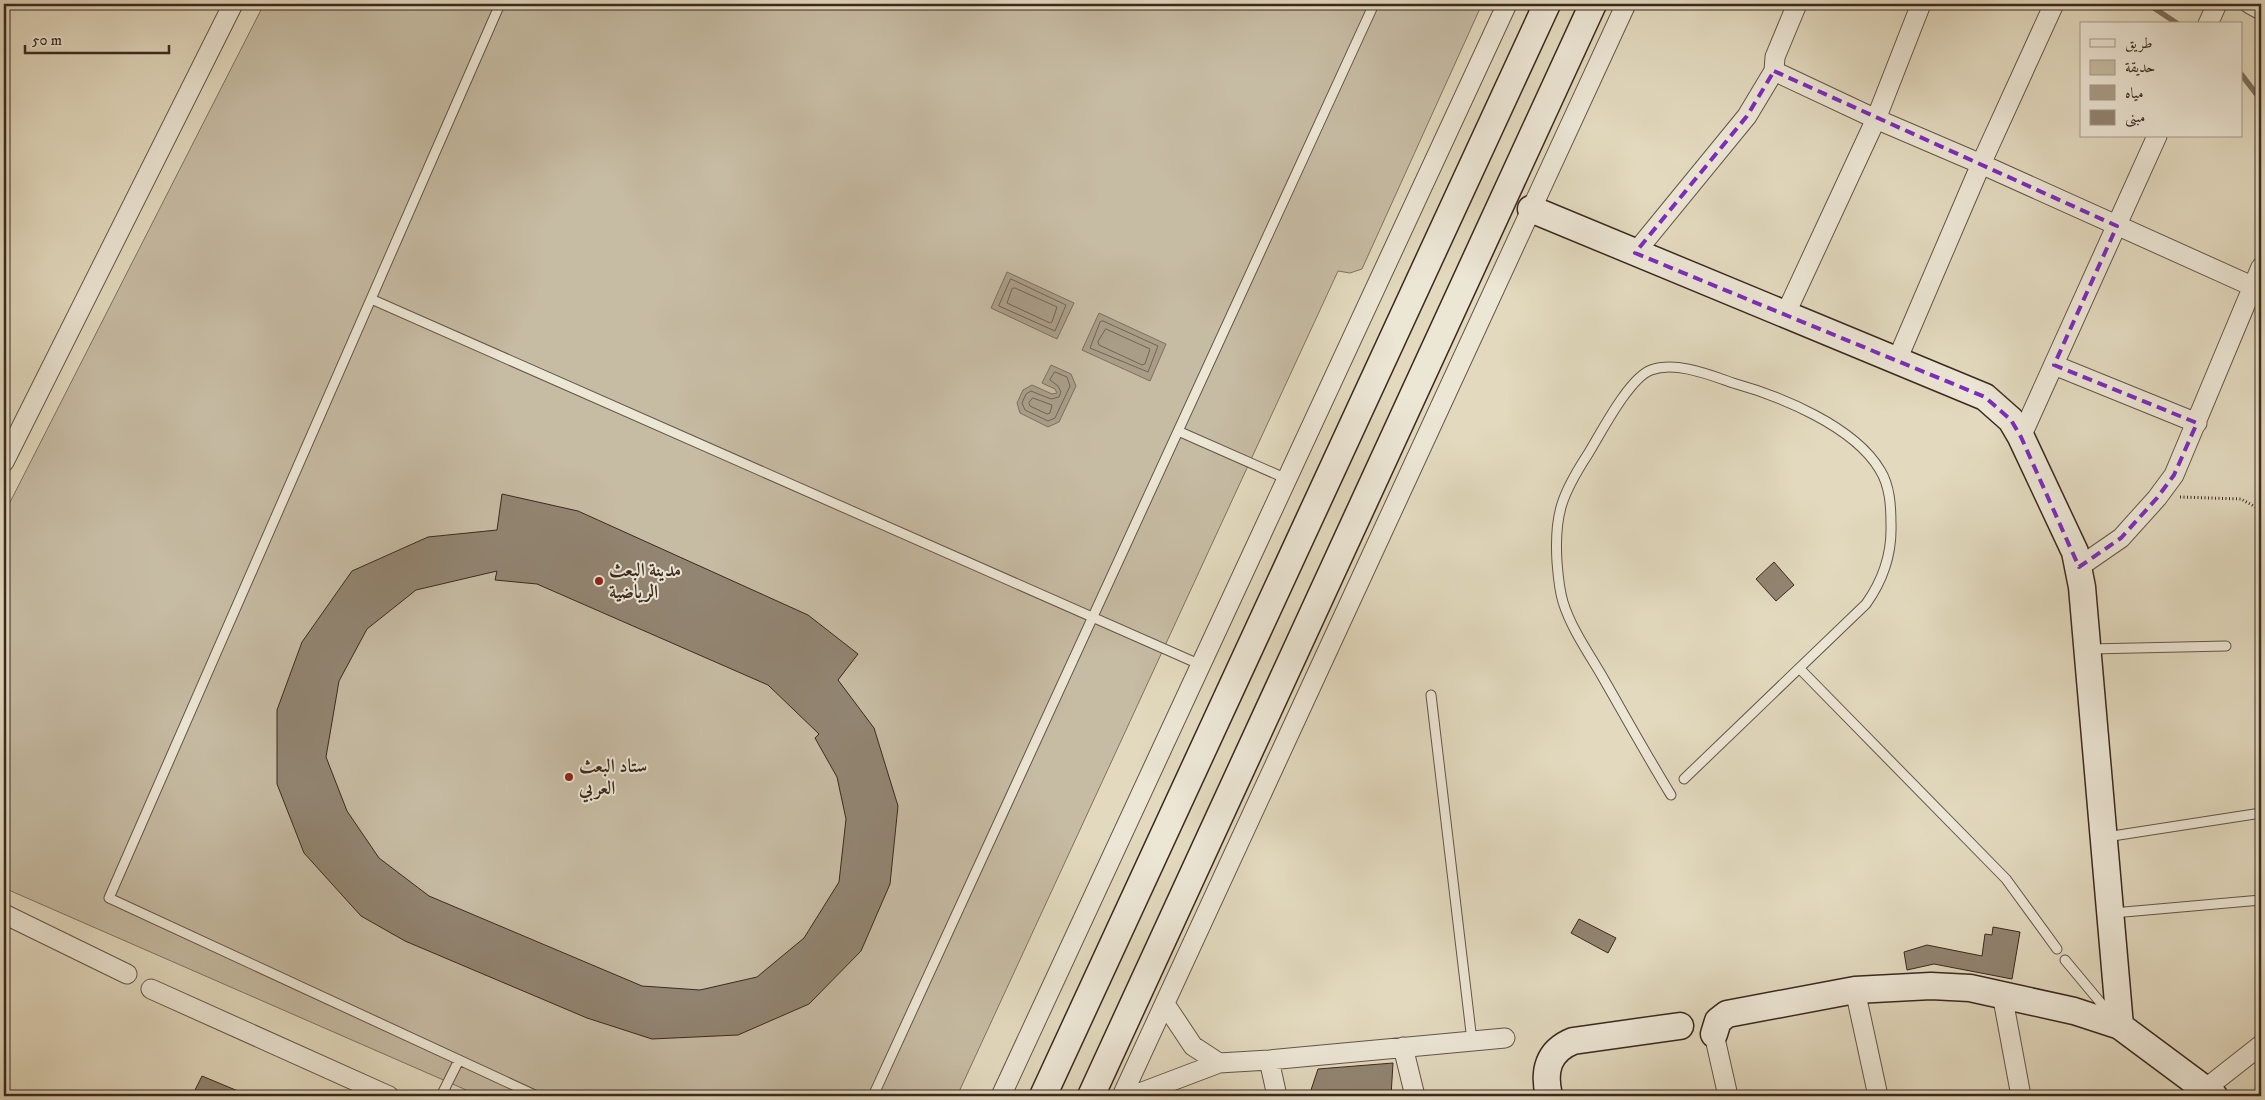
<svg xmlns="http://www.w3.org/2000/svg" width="2265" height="1100" font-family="'IM FELL DW Pica',Amiri,serif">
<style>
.green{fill:#c6bba3;stroke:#807261}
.water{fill:#a99d88;stroke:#7d6f5e}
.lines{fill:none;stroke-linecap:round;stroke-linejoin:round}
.shore{stroke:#726354;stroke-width:1}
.stream{stroke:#7d6f5e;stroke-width:5.5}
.building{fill:#928572;stroke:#3b291f;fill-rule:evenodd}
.lane-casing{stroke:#655547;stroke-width:11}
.street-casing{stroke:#655547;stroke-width:21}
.secondary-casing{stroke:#3b291f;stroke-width:29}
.path{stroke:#3b291f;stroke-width:3;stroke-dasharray:1 2.5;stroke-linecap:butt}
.lane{stroke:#ece6d5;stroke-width:9}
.street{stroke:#ece6d5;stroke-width:19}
.secondary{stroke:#ece6d5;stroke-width:26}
.marked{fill:none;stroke:#7b2cbf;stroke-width:4;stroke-dasharray:10 6;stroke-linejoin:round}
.poi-dot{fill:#8f2418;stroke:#ece6d5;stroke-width:2}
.labels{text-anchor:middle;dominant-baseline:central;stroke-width:4;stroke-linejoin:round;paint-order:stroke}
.poi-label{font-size:19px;font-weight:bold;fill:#3b291f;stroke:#ece6d5;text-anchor:start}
</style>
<rect width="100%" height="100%" fill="#e2d9be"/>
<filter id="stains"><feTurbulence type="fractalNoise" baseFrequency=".004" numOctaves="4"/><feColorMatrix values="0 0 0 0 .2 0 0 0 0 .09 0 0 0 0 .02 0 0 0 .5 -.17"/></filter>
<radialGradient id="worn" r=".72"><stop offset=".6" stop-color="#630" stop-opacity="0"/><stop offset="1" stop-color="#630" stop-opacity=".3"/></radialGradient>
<path class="green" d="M 264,4 L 1482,4 L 1362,269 L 1350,273 L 1338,271 L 957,1096 L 480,1096 L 4,888 L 4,514 Z"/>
<path class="water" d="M 1007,272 L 1074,303 L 1057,339 L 991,308 Z
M 1099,313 L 1166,344 L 1150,381 L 1082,350 Z
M 1051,365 L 1071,374 L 1076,386 L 1059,422 L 1048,427 L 1020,413 L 1017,403 L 1023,390 L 1032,385 L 1052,394 L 1057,393 L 1055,389 L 1042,383 Z"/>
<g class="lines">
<path class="shore" d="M 1011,279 L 1066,305 L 1055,331 L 999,306 Z
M 1015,288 L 1057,307 L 1052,322 L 1050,323 L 1007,303 L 1012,289 Z
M 1103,321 L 1158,346 L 1148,372 L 1090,348 L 1100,322 Z
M 1106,329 L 1150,349 L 1145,364 L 1142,365 L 1099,345 L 1098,342 Z
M 1055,372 L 1067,377 L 1070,386 L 1055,418 L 1048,421 L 1025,410 L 1022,403 L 1026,394 L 1031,391 L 1051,399 L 1059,397 L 1061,392 L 1058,386 L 1050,380 Z
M 1033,398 L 1052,405 L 1050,413 L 1047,414 L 1030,406 L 1029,403 Z"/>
<path class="stream" d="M 2148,4 L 2178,24
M 2241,74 L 2261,100"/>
</g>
<path class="building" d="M 502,494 L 578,511 L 808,615 L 858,654 L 838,680 L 874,728 L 898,806 L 890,884 L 861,951 L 809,1004 L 738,1035 L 652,1039 L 587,1018 L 405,941 L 361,916 L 304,853 L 277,784 L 277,710 L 302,642 L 352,571 L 428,537 L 497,530 ZM 497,571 L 495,580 L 537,584 L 768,685 L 819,734 L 815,738 L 837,777 L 846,819 L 839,882 L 804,938 L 757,977 L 700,990 L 642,986 L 429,896 L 379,858 L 347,811 L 326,757 L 339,681 L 367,629 L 416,590 Z
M 1774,562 L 1794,585 L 1776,601 L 1756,579 Z
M 1579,919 L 1616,938 L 1608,953 L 1571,933 Z
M 1993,927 L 2020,932 L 2012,979 L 1934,964 L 1907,970 L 1904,952 L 1927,945 L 1982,956 L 1985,934 L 1992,935 Z
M 1393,1063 L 1391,1096 L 1309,1096 L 1318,1069 Z
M 202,1076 L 250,1096 L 192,1096 Z"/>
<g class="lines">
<defs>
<path id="lane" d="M 500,4 L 109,898 L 537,1096
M 371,299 L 1201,665
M 1178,431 L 1287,479
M 2090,649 L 2226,646
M 1800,669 L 2006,879 L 2057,949
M 1431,695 L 1472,1041
M 1671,795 C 1647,756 1625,716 1602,676 C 1588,652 1571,628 1563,602 C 1559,589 1558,575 1557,562 C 1554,514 1562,494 1588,454 C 1601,433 1629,378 1651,370 C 1676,361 1710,375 1733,383 C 1780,396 1854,426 1880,470 C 1890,486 1891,506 1891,525 C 1892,555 1883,580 1866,604 L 1684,779
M 2106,837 L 2261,813
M 2113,913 L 2261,900
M 2065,960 L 2110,1014
M 441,1096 L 459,1060
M 873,1096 L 1374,4"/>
<path id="street" d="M 2250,4 L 2261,10
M 2208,24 L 2217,4
M 1774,71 L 1876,119 L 1981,164 L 2254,287
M 1635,253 L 1747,116 L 1774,71 L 1775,57 L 1797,4
M 1785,315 L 1876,119 L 1921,4
M 1897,360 L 1981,164 L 2054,4
M 2054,365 L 2197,423
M 2021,437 L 2157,136
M 4,462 L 233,4
M 2079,567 L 2121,538 L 2157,498 L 2174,475 L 2261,267
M 4,914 L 127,974
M 151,989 L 389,1096
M 1855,990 L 1878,1096
M 2002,994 L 2021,1096
M 1714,1034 L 1728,1096
M 1403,1047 L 1415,1096
M 1269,1060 L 1277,1096
M 1219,1063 L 1269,1060 L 1505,1038
M 2205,1089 L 2261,1045
M 1001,1096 L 1507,4
M 1122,1096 L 1626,4
M 1132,1096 L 1219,1063 L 1193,1046 L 1165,1004"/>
<path id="secondary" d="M 1531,209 L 1985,397 L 2011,420 L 2021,437 L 2075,552 L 2082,587 L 2120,1026
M 1714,1034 L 1718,1021 L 1727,1014 L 1855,990 L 1931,986 L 1970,988 L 2074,1011 L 2120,1026 L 2214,1096
M 1043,1096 L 1547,4
M 1091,1096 L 1593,4
M 1549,1096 C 1543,1071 1548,1051 1573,1041 L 1680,1026"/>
</defs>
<use href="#lane" class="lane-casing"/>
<use href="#street" class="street-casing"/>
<use href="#secondary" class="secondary-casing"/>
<path class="path" d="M 2180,497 L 2241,499 L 2261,510"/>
<use href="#lane" class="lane"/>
<use href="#street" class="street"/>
<use href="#secondary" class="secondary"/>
</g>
<path class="marked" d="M 1774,71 L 2117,226 L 2054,365 L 2197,423 L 2174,475 L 2157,498 L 2121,538 L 2079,567 L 2021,437 L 2011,420 L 1985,397 L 1635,253 L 1747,116 Z"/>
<g class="poi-dot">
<circle cx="599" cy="581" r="5"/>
<circle cx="569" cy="777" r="5"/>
</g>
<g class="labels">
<g class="poi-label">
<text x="609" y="570">مدينة البعث<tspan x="609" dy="22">الرياضية</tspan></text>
<text x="579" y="766">ستاد البعث<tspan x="579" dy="22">العربي</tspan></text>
</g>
</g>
<rect width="2265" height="1100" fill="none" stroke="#e2d9be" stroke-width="20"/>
<rect x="5" y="5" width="2255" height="1090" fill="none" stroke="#3b291f" stroke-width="2.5"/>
<rect x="10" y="10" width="2245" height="1080" fill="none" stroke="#3b291f"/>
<rect x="2080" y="22" width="162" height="115" fill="#ece6d5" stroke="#a59a8c"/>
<rect x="2090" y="39" width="25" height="8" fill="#ece6d5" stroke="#a59a8c"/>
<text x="2125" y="48" font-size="15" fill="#3b291f">طريق</text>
<rect x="2090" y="60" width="25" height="15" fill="#c6bba3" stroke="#a59a8c"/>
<text x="2125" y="72" font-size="15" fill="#3b291f">حديقة</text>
<rect x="2090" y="85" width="25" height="15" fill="#a99d88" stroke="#a59a8c"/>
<text x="2125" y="98" font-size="15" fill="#3b291f">مياه</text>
<rect x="2090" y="110" width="25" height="15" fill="#928572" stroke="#a59a8c"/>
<text x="2125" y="122" font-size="15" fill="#3b291f">مبنى</text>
<path d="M25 45v8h144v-8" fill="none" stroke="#3b291f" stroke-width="2.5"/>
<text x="32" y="45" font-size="15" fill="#3b291f" stroke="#ece6d5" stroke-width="4" paint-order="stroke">50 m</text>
<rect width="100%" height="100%" filter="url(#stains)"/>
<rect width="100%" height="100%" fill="url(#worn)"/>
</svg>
